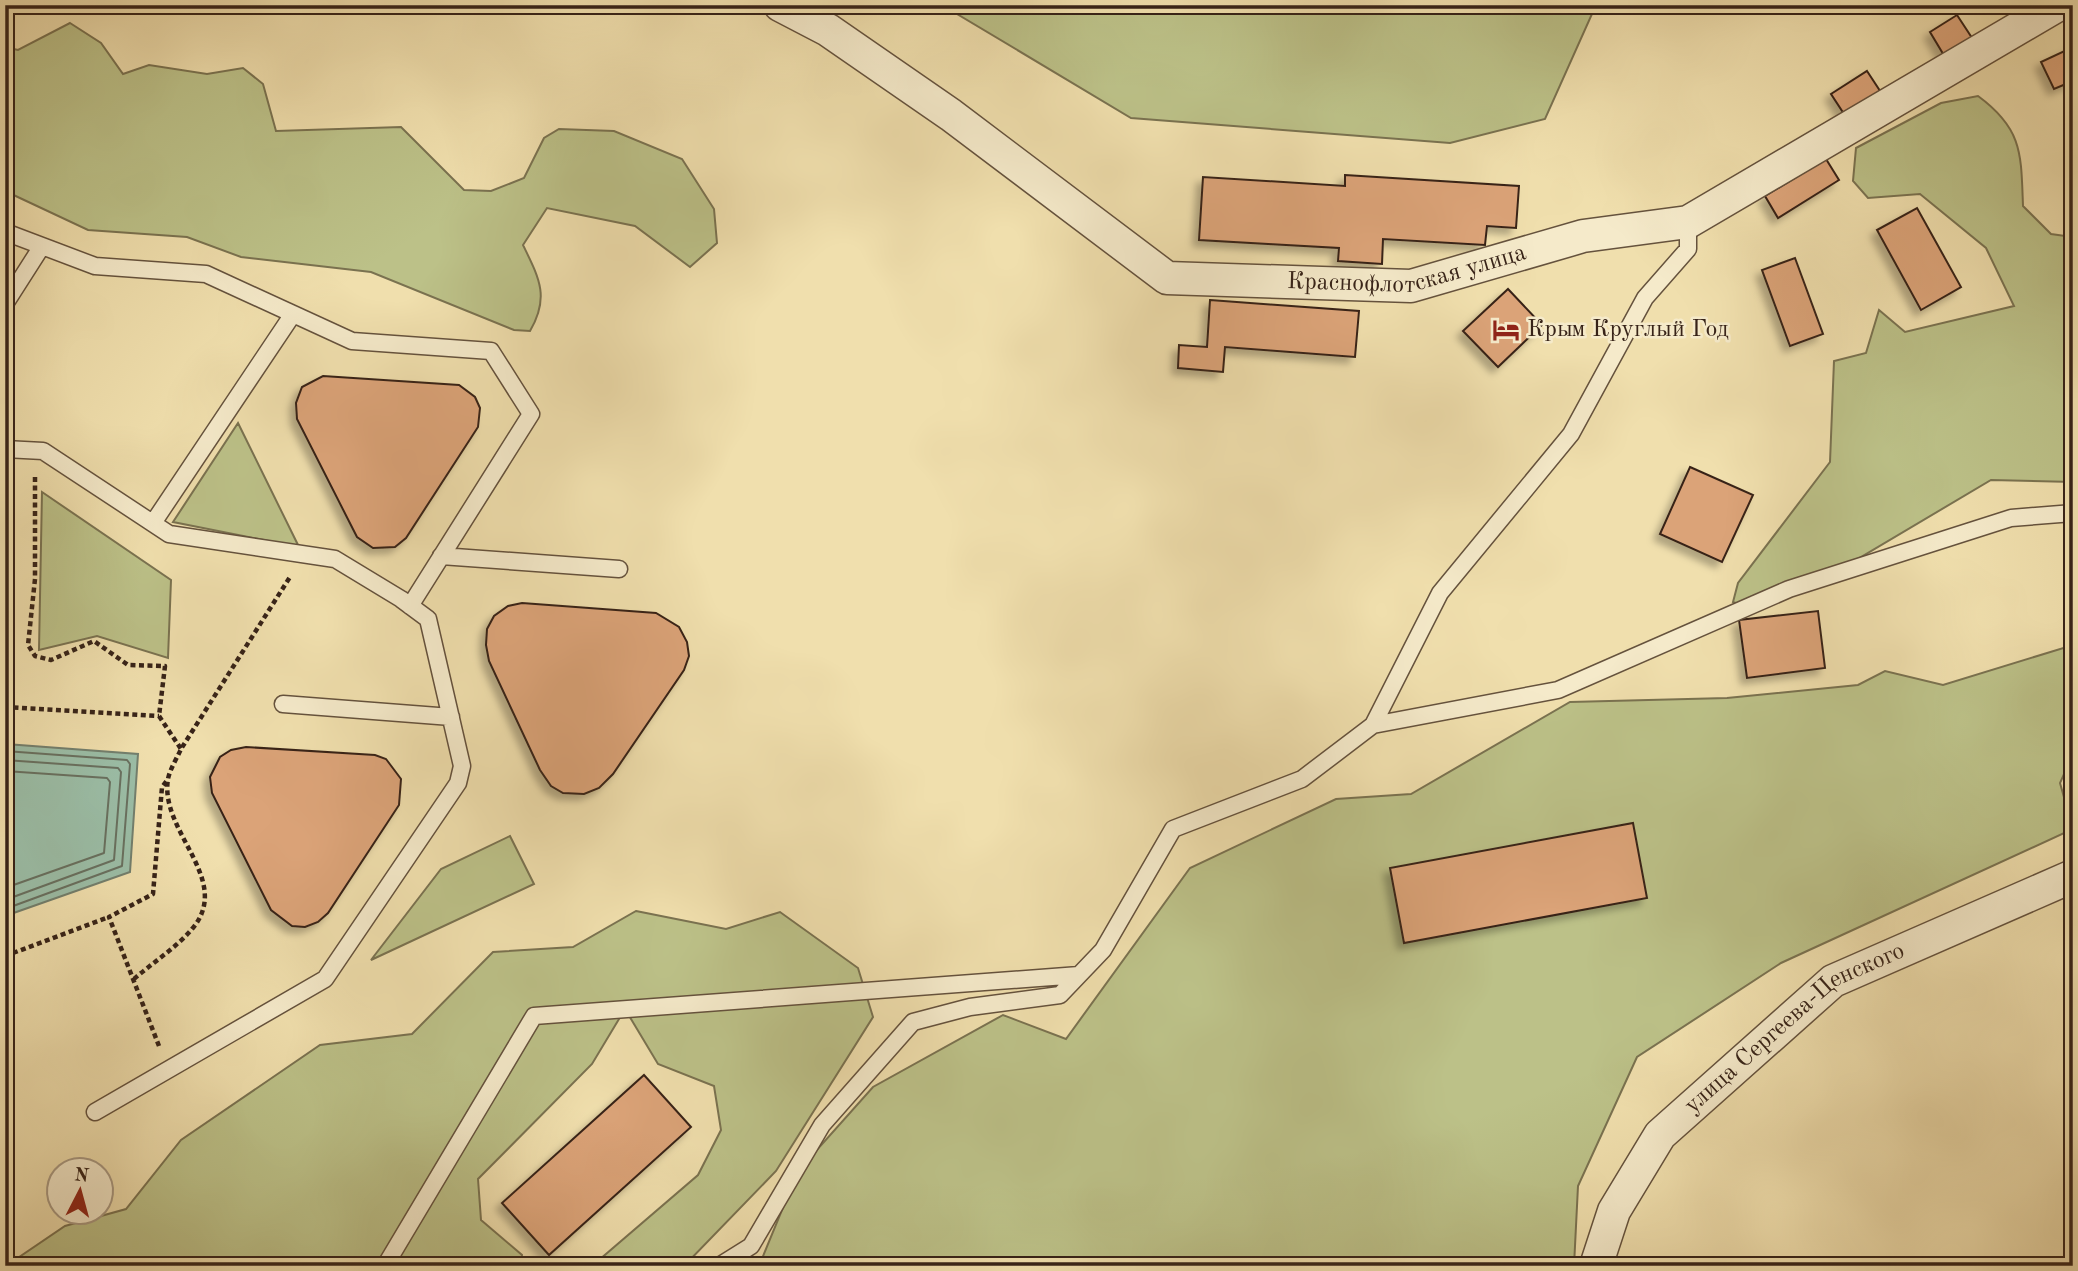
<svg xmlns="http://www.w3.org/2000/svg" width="2078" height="1271" font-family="'Old Standard TT',serif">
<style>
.green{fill:#bcc188;stroke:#7a7250;stroke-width:2}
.water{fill:#9bbda6;stroke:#737f6d;stroke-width:2}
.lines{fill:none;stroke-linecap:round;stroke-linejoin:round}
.shore{stroke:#69705f;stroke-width:2}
.building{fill:#dba378;stroke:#372318;stroke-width:2;filter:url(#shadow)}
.lane-casing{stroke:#65523d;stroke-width:19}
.street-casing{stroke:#65523d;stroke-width:35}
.path{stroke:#372318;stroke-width:4.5;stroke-dasharray:5 3.5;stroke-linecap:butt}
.lane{stroke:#f5eaca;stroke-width:16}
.street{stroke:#f5eaca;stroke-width:32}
.labels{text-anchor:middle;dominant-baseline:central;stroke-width:5;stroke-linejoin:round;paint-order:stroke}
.street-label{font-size:24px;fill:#372318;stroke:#f5eaca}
.poi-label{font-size:24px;fill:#372318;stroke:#f5eaca;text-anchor:start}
</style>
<defs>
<filter id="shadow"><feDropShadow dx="-6" dy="6" stdDeviation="3.5" flood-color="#0004"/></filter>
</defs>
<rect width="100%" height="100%" fill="#f0dfad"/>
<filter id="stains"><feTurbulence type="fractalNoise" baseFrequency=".00286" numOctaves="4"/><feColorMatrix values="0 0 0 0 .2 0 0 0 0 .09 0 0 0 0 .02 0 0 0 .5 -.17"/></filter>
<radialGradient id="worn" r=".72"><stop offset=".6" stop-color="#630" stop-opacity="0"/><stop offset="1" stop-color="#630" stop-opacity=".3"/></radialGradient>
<path class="green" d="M 942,5 L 1596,5 L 1545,119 L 1450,143 L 1131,118 Z
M 70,23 L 101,43 L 123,74 L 149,65 L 207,74 L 243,68 L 263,84 L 276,131 L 401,127 L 464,190 L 491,191 L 524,178 L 544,138 L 559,129 L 614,131 L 682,159 L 714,209 L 717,243 L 690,267 L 635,226 L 547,208 L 523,245 C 539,278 550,297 530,331 L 514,330 L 371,272 L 241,257 L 187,237 L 88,230 L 5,191 L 5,47 L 18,50 Z
M 1978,96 C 2023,129 2021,154 2023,206 L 2051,234 L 2073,237 L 2073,482 L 1991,480 L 1839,570 L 1744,606 L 1733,602 L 1738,583 L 1830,462 L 1834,361 L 1866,353 L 1879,310 L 1905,332 L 2014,306 L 1986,248 L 1920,194 L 1868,198 L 1853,181 L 1856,148 L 1941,103 Z
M 238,423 L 299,547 L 173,522 Z
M 42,492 L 171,580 L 168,658 L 97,636 L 39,650 Z
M 2073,645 L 2073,754 L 2060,783 L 2073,829 L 1781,963 L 1637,1057 L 1578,1186 L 1574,1266 L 759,1266 L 798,1171 L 873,1087 L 1003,1015 L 1066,1039 L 1190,868 L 1336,799 L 1411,794 L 1570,702 L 1727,698 L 1858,685 L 1885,671 L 1943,685 Z
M 510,836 L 534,884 L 371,960 L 441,869 Z
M 636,911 L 726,929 L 780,912 L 858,968 L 873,1017 L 776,1171 L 684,1266 L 592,1266 L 698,1175 L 721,1130 L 714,1086 L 658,1064 L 625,1009 L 592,1064 L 478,1179 L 481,1220 L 522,1255 L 520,1266 L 6,1266 L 65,1226 L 126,1209 L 181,1140 L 320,1045 L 412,1034 L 493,952 L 573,947 Z"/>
<path class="water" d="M 6,744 L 138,754 L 130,872 L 5,916 Z"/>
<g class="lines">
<path class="shore" d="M 5,751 L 127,760 L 130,764 L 122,866 L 5,909
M 5,760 L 118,768 L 121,772 L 114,860 L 5,900
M 5,771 L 107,778 L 110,782 L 104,853 L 5,888"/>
</g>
<path class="building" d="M 1957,15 L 1976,44 L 1948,62 L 1930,32 Z
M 2073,47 L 2073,81 L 2054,89 L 2041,62 Z
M 1867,71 L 1884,97 L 1848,120 L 1831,94 Z
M 1826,159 L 1839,180 L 1778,218 L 1765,196 Z
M 1345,175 L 1519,186 L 1516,228 L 1487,226 L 1485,245 L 1383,239 L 1382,264 L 1338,261 L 1339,248 L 1199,240 L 1203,177 L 1345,186 Z
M 1917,208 L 1961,287 L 1921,310 L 1877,230 Z
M 1795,258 L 1823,334 L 1790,346 L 1762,270 Z
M 1508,289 L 1542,325 L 1498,367 L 1463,331 Z
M 1210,300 L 1359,311 L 1355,357 L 1225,347 L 1223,372 L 1178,368 L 1179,345 L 1207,347 Z
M 323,376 L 459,385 L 475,397 L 480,408 L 478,427 L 406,538 L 395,547 L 373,548 L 357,537 L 297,419 L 296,403 L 302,387 Z
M 1690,467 L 1753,495 L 1722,562 L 1660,534 Z
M 522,603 L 656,613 L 679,627 L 687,642 L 689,656 L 684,670 L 613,774 L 599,788 L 584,794 L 563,793 L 551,786 L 540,770 L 489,661 L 486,645 L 487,629 L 494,616 L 508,606 Z
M 1818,611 L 1825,668 L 1747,678 L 1739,620 Z
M 246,747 L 375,755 L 386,759 L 401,779 L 399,805 L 328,913 L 318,922 L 305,927 L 292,926 L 271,910 L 212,793 L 210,777 L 220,757 L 231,750 Z
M 1633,823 L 1647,898 L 1404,943 L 1390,868 Z
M 644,1075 L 691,1127 L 549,1255 L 502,1203 Z"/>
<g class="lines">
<defs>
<path id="lane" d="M 5,232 L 95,266 L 206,274 L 352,341 L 491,351 L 531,414 L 410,606
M 5,304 L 42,246
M 5,449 L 43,451 L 169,534 L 335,559 L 401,599 L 428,619 L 462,766 L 458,783 L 325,979 L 95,1112
M 153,523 L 293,314
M 441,556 L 619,569
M 283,704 L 451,717
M 1373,725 L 1558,690 L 1789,589 L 2011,518 L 2073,513
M 385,1266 L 534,1016 L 1079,975
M 719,1266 L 751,1246 L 822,1125 L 913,1022 L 970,1007 L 1060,995 L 1103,950 L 1173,829 L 1302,779 L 1373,725 L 1440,593 L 1571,434 L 1645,298 L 1688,249 L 1688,222"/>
<g id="street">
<path id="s1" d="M 780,5 L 828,30 L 951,115 L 1167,278 L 1411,286 L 1583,236 L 1688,222 L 2058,5"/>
<path id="s2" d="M 1596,1266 L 1614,1211 L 1660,1135 L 1833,981 L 2073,876"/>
</g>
</defs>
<use href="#lane" class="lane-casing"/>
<use href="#street" class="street-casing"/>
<path class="path" d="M 35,477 L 35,579 L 28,645 L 35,656 L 51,660 L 94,641 L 128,665 L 165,666 L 159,716 L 181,749
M 5,707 L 159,716
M 5,956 L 109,917
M 134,979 C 152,963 176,948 192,929 C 234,880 159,832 168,779 C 170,769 177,758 181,749 L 290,577
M 159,1046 L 109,917 L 153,894 L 162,787 L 168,779"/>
<use href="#lane" class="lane"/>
<use href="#street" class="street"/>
</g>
<defs>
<symbol id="hotel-bare" viewBox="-9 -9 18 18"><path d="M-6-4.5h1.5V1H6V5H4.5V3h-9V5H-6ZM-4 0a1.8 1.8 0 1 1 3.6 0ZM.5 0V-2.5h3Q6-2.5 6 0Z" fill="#8f2418" stroke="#f5eaca" stroke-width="2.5" paint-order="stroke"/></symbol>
</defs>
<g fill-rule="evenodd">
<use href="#hotel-bare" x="1487" y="311" width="38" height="38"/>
</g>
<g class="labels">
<g class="street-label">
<text stroke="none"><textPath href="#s1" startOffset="716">Краснофлотская улица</textPath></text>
<text stroke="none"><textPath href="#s2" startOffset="320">улица Сергеева-Ценского</textPath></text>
</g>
<g class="poi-label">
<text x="1527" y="330">Крым Круглый Год</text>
</g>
</g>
<rect width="2078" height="1271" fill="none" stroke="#f0dfad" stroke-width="28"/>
<rect x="7" y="7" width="2064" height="1257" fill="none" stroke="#372318" stroke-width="3.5"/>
<rect x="14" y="14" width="2050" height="1243" fill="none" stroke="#372318" stroke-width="2"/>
<g transform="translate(80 1191) rotate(6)"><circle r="33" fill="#f5eaca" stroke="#a99a83" stroke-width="2"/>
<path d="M0-5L12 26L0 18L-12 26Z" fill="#8f2418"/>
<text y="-10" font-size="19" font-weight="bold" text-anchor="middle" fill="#372318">N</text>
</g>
<rect width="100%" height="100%" filter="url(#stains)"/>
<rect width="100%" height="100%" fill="url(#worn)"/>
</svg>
